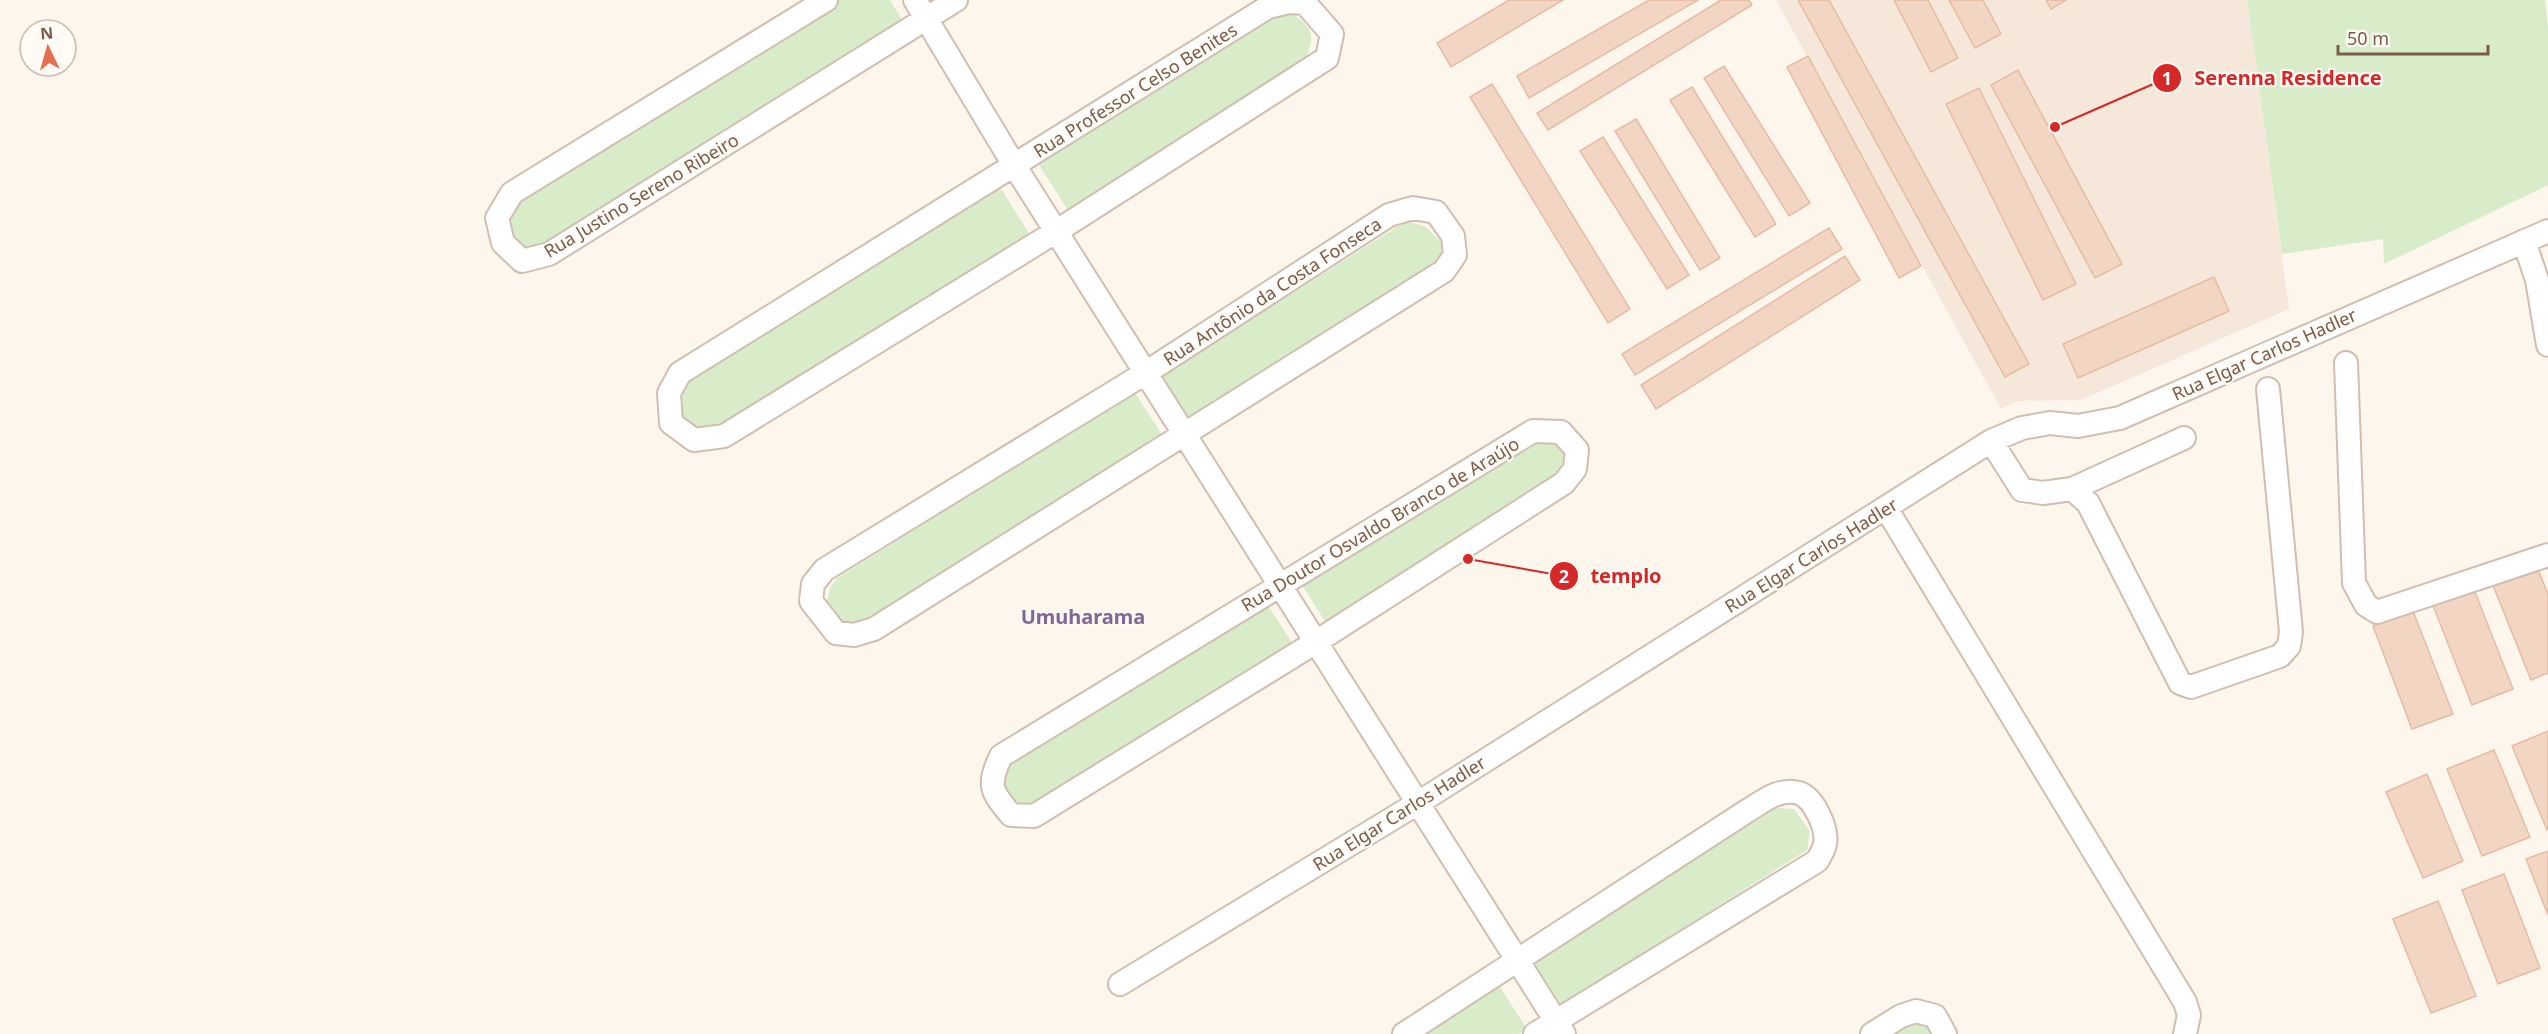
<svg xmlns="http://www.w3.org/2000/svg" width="2548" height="1034" font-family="'Noto Sans',sans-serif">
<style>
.residential{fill:#f5e8da}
.green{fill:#d8ecc9}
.building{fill:#f3d5c3;stroke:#e6bba3;stroke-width:1.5}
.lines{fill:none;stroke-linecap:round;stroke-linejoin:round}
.minor-casing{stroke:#d1beb0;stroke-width:26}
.minor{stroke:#fff;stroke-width:22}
.labels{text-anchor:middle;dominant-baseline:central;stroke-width:4.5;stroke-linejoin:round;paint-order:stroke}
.street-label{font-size:18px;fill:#7a5c4d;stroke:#fffaf3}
.neighbourhood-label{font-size:20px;font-weight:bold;fill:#846695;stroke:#fffaf3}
.leader{fill:none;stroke:#d62828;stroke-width:2}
.callout-dot{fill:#d62828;stroke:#fffaf3;stroke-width:2}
.mark-label{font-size:18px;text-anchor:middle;font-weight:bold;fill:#fff}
.callout-label{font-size:20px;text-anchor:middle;font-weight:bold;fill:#d62828;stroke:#fffaf3;stroke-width:4.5;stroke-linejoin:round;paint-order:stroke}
</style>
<rect width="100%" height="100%" fill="#fdf6ec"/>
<path class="residential" d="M 1776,0 L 2247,0 L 2289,309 L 2081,400 L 2017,401 L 2001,409 Z"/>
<path class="green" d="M 836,0 L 890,0 L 903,21 L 547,248 L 523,248 L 508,240 L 508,221 L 521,201 Z
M 2247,0 L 2545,0 L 2548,28 L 2548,185 L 2384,264 L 2383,239 L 2282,254 Z
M 1294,15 C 1315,30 1314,36 1306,59 L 1068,210 L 1039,165 L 1274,16 Z
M 1000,187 L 1030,235 L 720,428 L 695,432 L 681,416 L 683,390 L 691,380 Z
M 1410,222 L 1426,227 L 1444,245 L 1436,269 L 1190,425 L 1160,377 L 1397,227 Z
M 1135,393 L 1165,439 L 870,622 C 845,628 841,625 825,607 L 831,586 L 837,578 Z
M 1534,438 L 1557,438 L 1571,451 L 1557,480 L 1328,626 L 1302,585 Z
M 1265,601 L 1293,644 L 1031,807 L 1012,806 L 1000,790 L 1000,773 L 1012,759 Z
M 1776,808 L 1794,809 L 1810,831 L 1807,850 L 1561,1005 L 1533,961 Z
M 1500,987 L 1527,1029 L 1519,1034 L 1424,1034 Z
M 1927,1019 L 1937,1034 L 1883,1034 Z"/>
<path class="building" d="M 1509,0 L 1563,0 L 1451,67 L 1437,43 Z
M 1649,0 L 1698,0 L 1529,98 L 1517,76 Z
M 1721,0 L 1749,0 L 1752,5 L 1548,130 L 1537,113 Z
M 1798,0 L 1829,0 L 2029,364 L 2005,377 Z
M 1894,0 L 1928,0 L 1958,58 L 1931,72 Z
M 1949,0 L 1983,0 L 2001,34 L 1975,48 Z
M 2046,0 L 2066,0 L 2051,9 Z
M 1808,56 L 1921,266 L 1899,278 L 1787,67 Z
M 1724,66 L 1810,203 L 1789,216 L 1704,78 Z
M 2018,70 L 2122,264 L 2095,278 L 1991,85 Z
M 1492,84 L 1630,309 L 1608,323 L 1470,97 Z
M 1692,87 L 1776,224 L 1755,237 L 1670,100 Z
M 1979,88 L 2076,284 L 2043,300 L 1946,104 Z
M 1636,119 L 1720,258 L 1700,270 L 1615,131 Z
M 1603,137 L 1689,275 L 1667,289 L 1580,151 Z
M 1829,228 L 1842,249 L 1635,375 L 1622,354 Z
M 1845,256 L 1860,280 L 1656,409 L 1641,385 Z
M 2214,277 L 2229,311 L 2078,378 L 2063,344 Z
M 2536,565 L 2548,594 L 2548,673 L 2531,680 L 2492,583 Z
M 2473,587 L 2513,689 L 2472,705 L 2432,603 Z
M 2413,611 L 2453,714 L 2412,729 L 2373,626 Z
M 2548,731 L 2548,829 L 2547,830 L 2512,746 Z
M 2494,750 L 2530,837 L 2482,856 L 2447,769 Z
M 2427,774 L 2463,861 L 2423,878 L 2386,792 Z
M 2548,851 L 2548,915 L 2526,859 Z
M 2504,874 L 2540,968 L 2498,984 L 2462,890 Z
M 2438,901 L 2476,996 L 2431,1013 L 2393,919 Z"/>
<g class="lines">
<defs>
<path id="minor" d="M 826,0 L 512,193 L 497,218 L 503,243 L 522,261 L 549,254 L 956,0
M 915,0 L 1014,165 L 1564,1034
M 1289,2 L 1305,3 L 1332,34 L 1327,58 L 1057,231 L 724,436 L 694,440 L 671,423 L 669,393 L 680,373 L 1268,7 Z
M 1413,208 L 1436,212 L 1453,236 L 1455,255 L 1444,271 L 874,629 L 854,635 L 836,633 L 811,601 L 813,584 L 824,570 L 1147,372 L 1389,215 Z
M 2524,241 L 2537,280 L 2548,345
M 2346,363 L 2354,583 L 2366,605 L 2377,612 L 2548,555
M 1533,431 L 1561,432 L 1577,450 L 1575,469 L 1564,483 L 1316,642 L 1034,816 L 1011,815 C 991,791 987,786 1001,756 Z
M 1991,441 L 2022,490 L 2043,493 L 2072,489 L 2088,503 L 2180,683 L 2191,687 L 2280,656 L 2289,646 L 2291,632 L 2268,389
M 2072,489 L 2184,438
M 1886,508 L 2185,1002 L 2189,1015 L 2185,1034
M 1120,984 L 1418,803 L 1991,441 L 2022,428 L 2050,423 L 2078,426 L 2120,418 L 2548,231
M 1404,1034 L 1747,811 C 1762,802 1780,787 1799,793 C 1814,798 1828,829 1825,844 C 1824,850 1820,856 1817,861 L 1535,1034
M 1872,1034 L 1901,1016 L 1916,1011 L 1935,1016 L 1945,1034"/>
</defs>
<use href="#minor" class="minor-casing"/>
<use href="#minor" class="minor"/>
</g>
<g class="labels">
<g class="street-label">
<text transform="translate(1135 90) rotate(-32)">Rua Professor Celso Benites</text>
<text transform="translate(641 195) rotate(-31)">Rua Justino Sereno Ribeiro</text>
<text transform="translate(1272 291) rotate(-33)">Rua Antônio da Costa Fonseca</text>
<text transform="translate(2264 354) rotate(-24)">Rua Elgar Carlos Hadler</text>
<text transform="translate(1380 524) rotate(-31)">Rua Doutor Osvaldo Branco de Araújo</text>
<text transform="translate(1811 555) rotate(-32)">Rua Elgar Carlos Hadler</text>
<text transform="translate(1399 813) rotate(-32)">Rua Elgar Carlos Hadler</text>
</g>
<g class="neighbourhood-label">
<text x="1083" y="616">Umuharama</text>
</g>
</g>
<path class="leader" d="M2055 127L2167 78M1468 559L1564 576"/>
<g class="callout-dot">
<circle cx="2055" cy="127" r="6"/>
<circle cx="1468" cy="559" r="6"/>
<circle cx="2167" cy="78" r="15"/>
<circle cx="1564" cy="576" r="15"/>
</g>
<g class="mark-label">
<text x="2167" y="85">1</text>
<text x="1564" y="583">2</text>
</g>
<g class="callout-label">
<text x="2288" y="85">Serenna Residence</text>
<text x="1626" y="583">templo</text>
</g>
<g transform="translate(48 48) rotate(355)"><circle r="28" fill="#fffaf3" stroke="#cabbb1" stroke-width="1.5"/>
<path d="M0-4.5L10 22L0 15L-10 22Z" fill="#e76f51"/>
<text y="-9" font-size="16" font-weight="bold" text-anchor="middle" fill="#7a5c4d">N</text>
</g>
<path d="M2338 45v9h150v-9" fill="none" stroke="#7a5c4d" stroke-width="3"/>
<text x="2347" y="45" font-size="18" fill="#7a5c4d" stroke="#fffaf3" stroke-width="4.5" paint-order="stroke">50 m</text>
</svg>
